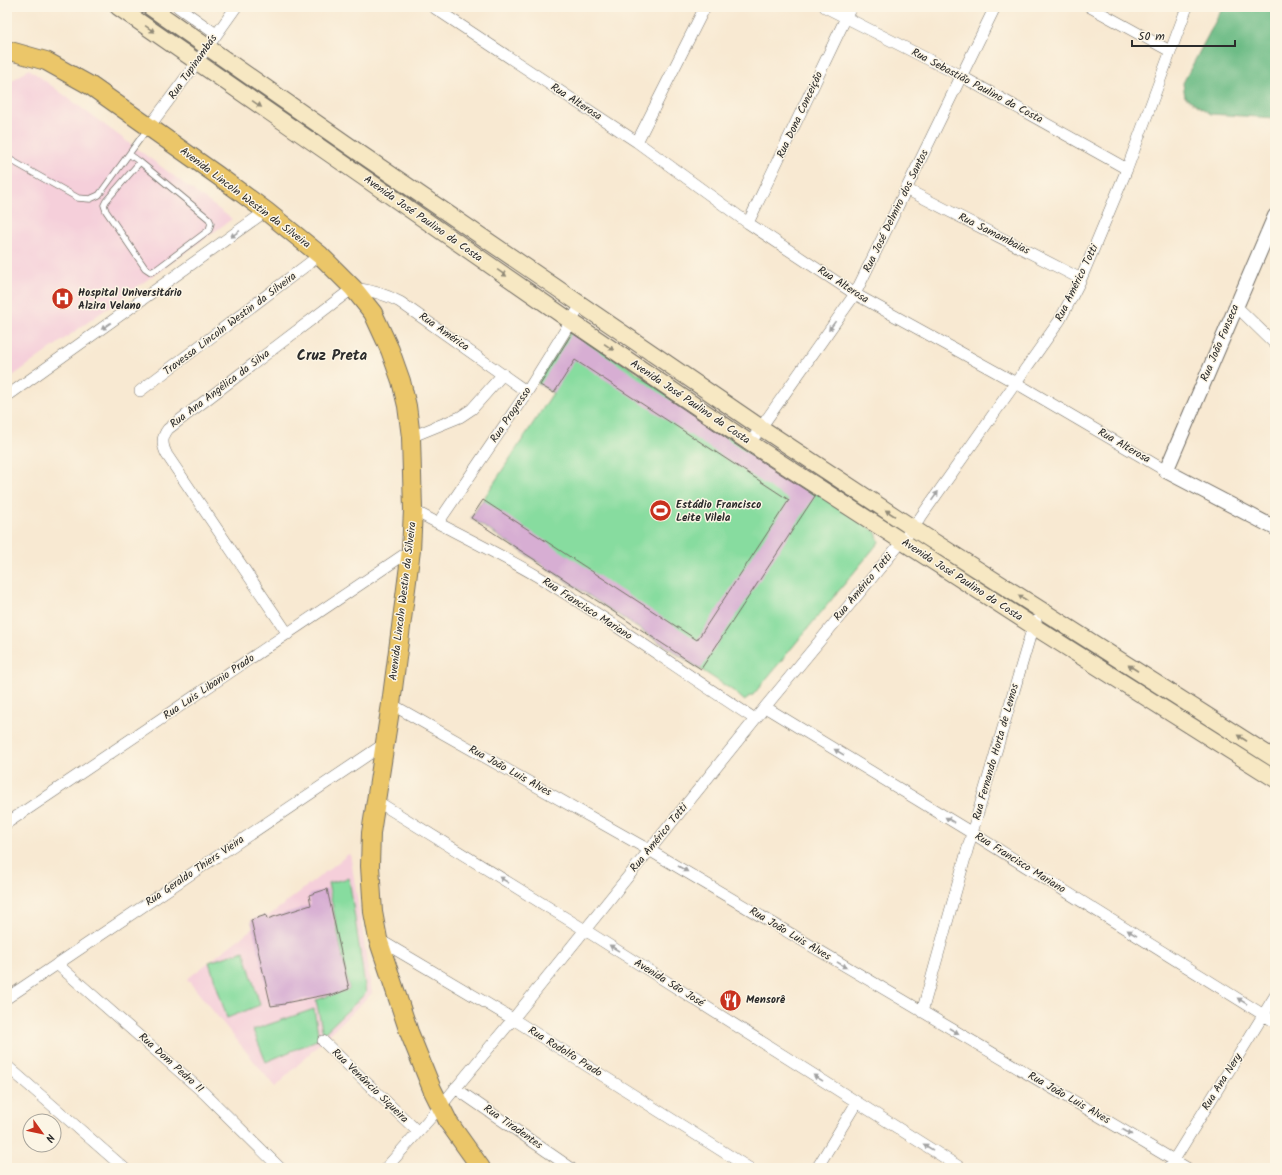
<svg xmlns="http://www.w3.org/2000/svg" width="1282" height="1175" font-family="Kalam,sans-serif">
<style>
.built{fill:#f5cfda}
.green{fill:#87dc9f;stroke:#598465}
.forest{fill:#6dbc86;stroke:#4c7458}
.building{fill:#d7aed3}
.lines{fill:none;stroke-linecap:round;stroke-linejoin:round}
.service-casing{stroke:#736e65;stroke-width:7}
.minor-casing{stroke:#736e65;stroke-width:12}
.tertiary-casing{stroke:#736e65;stroke-width:16}
.secondary-casing{stroke:#736e65;stroke-width:18}
.primary-casing{stroke:#736e65;stroke-width:20}
.service{stroke:#fff;stroke-width:5.5}
.minor{stroke:#fff;stroke-width:11}
.tertiary{stroke:#fff;stroke-width:14}
.secondary{stroke:#f7e8c3;stroke-width:16}
.primary{stroke:#ebc669;stroke-width:18}
.oneway{fill:#918a77}
.oneway2{fill:#a0a0a0}
.labels{text-anchor:middle;dominant-baseline:central;stroke-width:3;stroke-linejoin:round;paint-order:stroke}
.street-label{font-size:11px;fill:#2b2b2b;stroke:#fcf5e5}
.poi-label{font-size:11px;font-weight:bold;fill:#2b2b2b;stroke:#fcf5e5;text-anchor:start}
.district-label{font-size:15px;font-weight:bold;fill:#2b2b2b;stroke:#fcf5e5}
</style>
<rect width="100%" height="100%" fill="#fcf5e5"/>
<filter id="ink" filterUnits="userSpaceOnUse"><feTurbulence type="fractalNoise" baseFrequency=".025" numOctaves="2"/><feDisplacementMap in="SourceGraphic" scale="8" xChannelSelector="R" yChannelSelector="G"/><feConvolveMatrix kernelMatrix="1 2 1 2 8 2 1 2 1" color-interpolation-filters="sRGB"/></filter>
<filter id="wash" filterUnits="userSpaceOnUse"><feTurbulence type="fractalNoise" baseFrequency=".012" numOctaves="4" result="noise"/><feDisplacementMap in="SourceGraphic" scale="16" xChannelSelector="R" yChannelSelector="G"/><feGaussianBlur stdDeviation="0.9" result="paint"/><feColorMatrix in="noise" values="0 0 0 0 0 0 0 0 0 0 0 0 0 0 0 0 0 1.4 0 .05"/><feComposite in="paint" operator="in"/></filter>
<g filter="url(#wash)">
<rect width="100%" height="100%" fill="#f8e9d2"/>
<path class="built" d="M 29,69 L 232,219 L 7,380 L 7,84 Z
M 350,853 L 372,993 L 275,1087 L 187,979 Z"/>
<path class="green" d="M 572,329 L 876,532 L 879,542 L 753,695 L 748,697 L 745,701 L 732,690 L 471,518 L 553,393 L 537,383 Z
M 349,878 L 366,993 L 323,1034 L 316,1000 L 349,989 L 328,883 Z
M 244,951 L 260,1005 L 227,1018 L 209,962 Z
M 314,1009 L 319,1039 L 266,1062 L 253,1030 Z"/>
<path class="forest" d="M 1223,7 L 1275,7 L 1275,118 L 1211,114 L 1185,97 L 1183,83 Z"/>
<g id="blocks">
<path class="building" d="M 572,333 L 745,451 L 815,496 L 701,669 L 471,518 L 483,500 L 697,640 L 789,500 L 575,360 L 554,393 L 540,385 Z
M 327,889 L 349,989 L 331,996 L 330,994 L 285,1003 L 285,1004 L 271,1006 L 251,920 L 266,915 L 267,919 L 311,905 L 309,895 Z"/>
</g>
</g>
<g filter="url(#ink)">
<use href="#blocks" fill-opacity="0" stroke="#736e65" stroke-width="1"/>
<g class="lines">
<defs>
<path id="service" d="M 129,154 L 140,162 L 209,219 L 211,223 L 209,230 L 157,269 L 151,272 L 145,268 L 106,211 L 104,205 L 106,201 L 140,162
M 7,158 L 78,198 L 90,199 L 99,195 L 148,128"/>
<path id="minor" d="M 178,7 L 216,34
M 433,7 L 637,142 L 748,223 L 855,294 L 1016,383 L 1166,471
M 825,7 L 961,76 L 1127,169
M 1090,7 L 1170,51
M 149,127 L 192,69 L 236,7
M 637,142 L 705,7
M 906,189 L 1081,279
M 748,223 L 851,7
M 1236,306 L 1275,344
M 140,391 L 320,255
M 7,396 L 266,211
M 411,437 L 460,417 L 472,409 L 503,374
M 750,443 L 855,294 L 995,7
M 413,510 C 454,532 496,552 537,576 C 611,620 682,672 755,719
M 438,523 L 527,392 L 581,305
M 288,634 L 167,455 C 162,445 161,438 168,429 L 353,288 C 371,290 385,294 400,302 L 527,392
M 391,704 L 649,850 L 1187,1168
M 765,707 L 972,833 L 1275,1022
M 375,800 L 585,930 L 961,1168
M 7,823 L 411,550
M 378,939 L 513,1019 L 749,1168
M 57,964 L 204,1093 L 280,1168
M 7,998 L 384,744
M 922,1012 L 972,833 L 1033,626 L 1036,621
M 323,1041 L 417,1131
M 7,1066 L 124,1168
M 455,1088 L 571,1168
M 386,1168 L 440,1107 L 513,1019 L 765,707 L 913,528 L 1060,320 L 1081,279 L 1127,169 L 1187,7
M 817,1168 L 857,1102
M 1169,1168 L 1275,996"/>
<path id="tertiary" d="M 1275,216 L 1166,471 L 1275,528"/>
<path id="secondary" d="M 118,7 L 572,322 L 750,443 L 1033,626 L 1275,779
M 150,7 L 358,152 L 760,427 L 925,536 L 1275,759"/>
<path id="primary" d="M 7,50 L 46,61 L 91,86 L 217,175 L 266,211 L 320,255 L 353,288 L 373,313 L 390,350 L 401,381 L 407,406 L 411,437 L 413,510 L 411,550 L 391,704 L 371,833 L 370,866 L 373,912 L 378,939 L 409,1032 L 432,1089 L 449,1123 L 481,1168"/>
</defs>
<use href="#service" class="service-casing"/>
<use href="#minor" class="minor-casing"/>
<use href="#tertiary" class="tertiary-casing"/>
<use href="#secondary" class="secondary-casing"/>
<use href="#primary" class="primary-casing"/>
<use href="#service" class="service"/>
<use href="#minor" class="minor"/>
<use href="#tertiary" class="tertiary"/>
<use href="#secondary" class="secondary"/>
<use href="#primary" class="primary"/>
</g>
<defs><path id="oneway-solid" d="M-6-.8H1V-3.2L6.5 0L1 3.2V.8H-6Z"/></defs>
<g class="oneway">
<use href="#oneway-solid" transform="translate(150 29) rotate(35)"/>
<use href="#oneway-solid" transform="translate(257 104) rotate(35)"/>
<use href="#oneway-solid" transform="translate(502 273) rotate(35)"/>
<use href="#oneway-solid" transform="translate(609 347) rotate(34)"/>
<use href="#oneway-solid" transform="translate(890 513) rotate(-147)"/>
<use href="#oneway-solid" transform="translate(1023 598) rotate(-148)"/>
<use href="#oneway-solid" transform="translate(1133 668) rotate(-147)"/>
<use href="#oneway-solid" transform="translate(1242 738) rotate(-147)"/>
</g>
<g class="oneway2">
<use href="#oneway-solid" transform="translate(235 234) rotate(145)"/>
<use href="#oneway-solid" transform="translate(106 326) rotate(145)"/>
<use href="#oneway-solid" transform="translate(832 326) rotate(126)"/>
<use href="#oneway-solid" transform="translate(935 496) rotate(-55)"/>
<use href="#oneway-solid" transform="translate(839 752) rotate(-149)"/>
<use href="#oneway-solid" transform="translate(950 820) rotate(-149)"/>
<use href="#oneway-solid" transform="translate(683 869) rotate(31)"/>
<use href="#oneway-solid" transform="translate(504 880) rotate(-148)"/>
<use href="#oneway-solid" transform="translate(1132 933) rotate(-148)"/>
<use href="#oneway-solid" transform="translate(614 948) rotate(-148)"/>
<use href="#oneway-solid" transform="translate(842 965) rotate(31)"/>
<use href="#oneway-solid" transform="translate(1242 1001) rotate(-148)"/>
<use href="#oneway-solid" transform="translate(954 1031) rotate(30)"/>
<use href="#oneway-solid" transform="translate(818 1078) rotate(-148)"/>
<use href="#oneway-solid" transform="translate(1127 1132) rotate(30)"/>
<use href="#oneway-solid" transform="translate(928 1147) rotate(-148)"/>
</g>
</g>
<defs>
<symbol id="hospital-disc" viewBox="-11 -11 22 22"><circle r="9.5" fill="#c8321e" stroke="#fcf5e5"/><path d="M-5-5h3v3.5h4V-5h3V5h-3V1.5h-4V5h-3Z" fill="#fff"/></symbol>
<symbol id="stadium-disc" viewBox="-11 -11 22 22"><circle r="9.5" fill="#c8321e" stroke="#fcf5e5"/><path d="M0-5a6.5 5 0 1 0 0 10a6.5 5 0 1 0 0-10ZM-3.5-1.8h7v3.6h-7Z" fill="#fff"/></symbol>
<symbol id="restaurant-disc" viewBox="-11 -11 22 22"><circle r="9.5" fill="#c8321e" stroke="#fcf5e5"/><path d="M-5-6h1v4h1v-4h1v4h1v-4h1v5L-1.5 .5V6h-2V.5L-5-1ZM5-6V6H3V1.5H1.5Q1.5-4 5-6Z" fill="#fff"/></symbol>
</defs>
<g fill-rule="evenodd">
<use href="#hospital-disc" x="50" y="286" width="25" height="25"/>
<use href="#stadium-disc" x="648" y="498" width="25" height="25"/>
<use href="#restaurant-disc" x="718" y="988" width="25" height="25"/>
</g>
<g class="labels">
<g class="street-label">
<text transform="translate(193 67) rotate(-55)">Rua Tupinambás</text>
<text transform="translate(977 86) rotate(28)">Rua Sebastião Paulino da Costa</text>
<text transform="translate(576 102) rotate(33)">Rua Alterosa</text>
<text transform="translate(800 115) rotate(-65)">Rua Dona Conceição</text>
<text transform="translate(245 198) rotate(37)">Avenida Lincoln Westin da Silveira</text>
<text transform="translate(896 211) rotate(-64)">Rua José Delmiro dos Santos</text>
<text transform="translate(423 219) rotate(35)">Avenida José Paulino da Costa</text>
<text transform="translate(994 234) rotate(27)">Rua Samambaias</text>
<text transform="translate(1077 283) rotate(-64)">Rua Américo Totti</text>
<text transform="translate(843 285) rotate(33)">Rua Alterosa</text>
<text transform="translate(230 324) rotate(-37)">Travessa Lincoln Westin da Silveira</text>
<text transform="translate(444 332) rotate(35)">Rua América</text>
<text transform="translate(1220 343) rotate(-67)">Rua João Fonseca</text>
<text transform="translate(220 389) rotate(-37)">Rua Ana Angélica da Silva</text>
<text transform="translate(690 402) rotate(34)">Avenida José Paulino da Costa</text>
<text transform="translate(511 415) rotate(-56)">Rua Progresso</text>
<text transform="translate(1124 446) rotate(30)">Rua Alterosa</text>
<text transform="translate(962 580) rotate(33)">Avenida José Paulino da Costa</text>
<text transform="translate(863 587) rotate(-50)">Rua Américo Totti</text>
<text transform="translate(403 601) rotate(-83)">Avenida Lincoln Westin da Silveira</text>
<text transform="translate(587 609) rotate(33)">Rua Francisco Mariano</text>
<text transform="translate(209 687) rotate(-34)">Rua Luis Libanio Prado</text>
<text transform="translate(996 752) rotate(-74)">Rua Fernando Horta de Lemos</text>
<text transform="translate(510 771) rotate(29)">Rua João Luis Alves</text>
<text transform="translate(659 838) rotate(-51)">Rua Américo Totti</text>
<text transform="translate(1020 863) rotate(32)">Rua Francisco Mariano</text>
<text transform="translate(195 871) rotate(-34)">Rua Geraldo Thiers Vieira</text>
<text transform="translate(790 934) rotate(31)">Rua João Luis Alves</text>
<text transform="translate(669 983) rotate(32)">Avenida São José</text>
<text transform="translate(565 1052) rotate(32)">Rua Rodolfo Prado</text>
<text transform="translate(171 1063) rotate(42)">Rua Dom Pedro II</text>
<text transform="translate(1222 1082) rotate(-58)">Rua Ana Nery</text>
<text transform="translate(370 1086) rotate(44)">Rua Venâncio Siqueira</text>
<text transform="translate(1069 1098) rotate(30)">Rua João Luis Alves</text>
<text transform="translate(513 1127) rotate(35)">Rua Tiradentes</text>
</g>
<g class="poi-label">
<text x="78" y="293">Hospital Universitário<tspan x="78" dy="13">Alzira Velano</tspan></text>
<text x="676" y="505">Estádio Francisco<tspan x="676" dy="13">Leite Vilela</tspan></text>
<text x="746" y="1000">Mensorê</text>
</g>
<g class="district-label">
<text x="332" y="356">Cruz Preta</text>
</g>
</g>
<rect width="1282" height="1175" fill="none" stroke="#fcf5e5" stroke-width="24"/>
<g transform="translate(42 1133) rotate(123)"><circle r="19" fill="#fcf5e5" stroke="#a8a49b"/>
<path d="M0-3L7 15L0 10L-7 15Z" fill="#c8321e"/>
<text y="-6" font-size="11" font-weight="bold" text-anchor="middle" fill="#2b2b2b">N</text>
</g>
<path d="M1132 40v6h103v-6" fill="none" stroke="#2b2b2b" stroke-width="2"/>
<text x="1138" y="40" font-size="12" fill="#2b2b2b" stroke="#fcf5e5" stroke-width="3" paint-order="stroke">50 m</text>
</svg>
